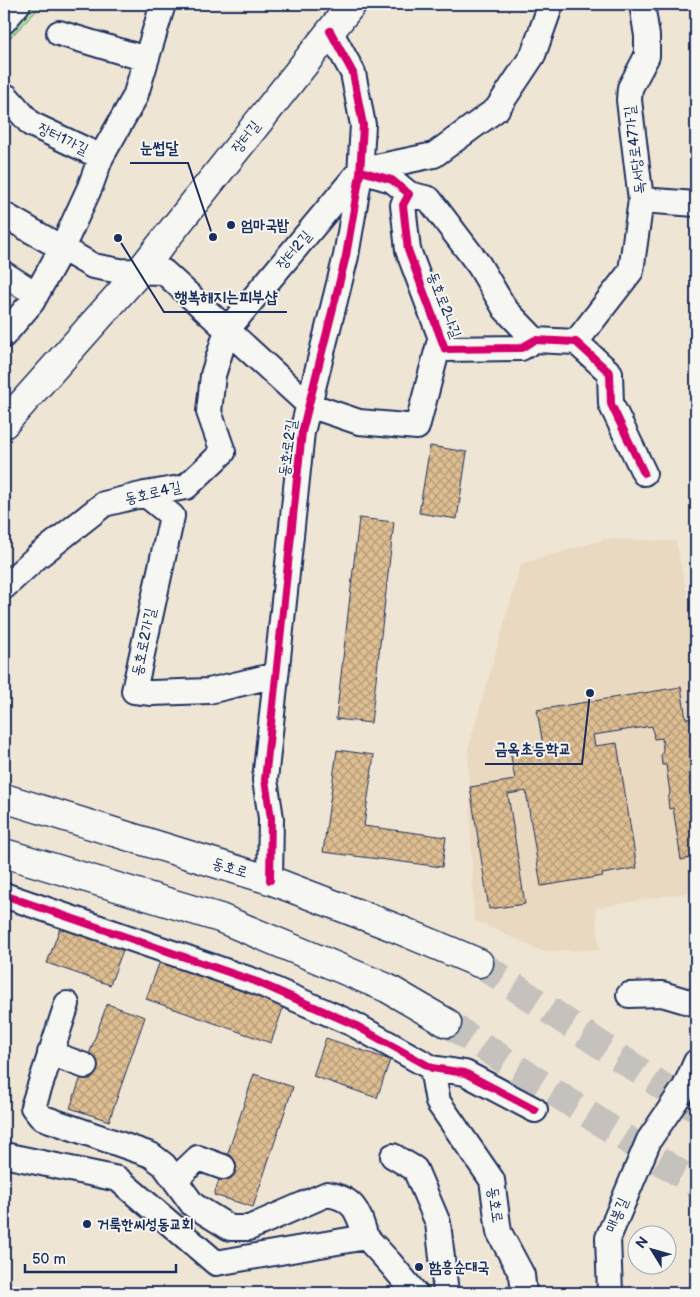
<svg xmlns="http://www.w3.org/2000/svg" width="700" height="1297" font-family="'Balsamiq Sans','Poor Story',sans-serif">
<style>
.built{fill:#ead9c1}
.park{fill:url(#park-crowns);stroke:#66867e}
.building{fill:url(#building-cross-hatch);stroke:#1b2f5e}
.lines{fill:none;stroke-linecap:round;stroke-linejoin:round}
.major-tunnel{stroke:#c5c1bd;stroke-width:28;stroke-dasharray:28 14;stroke-linecap:butt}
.minor-casing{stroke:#1b2f5e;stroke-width:28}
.major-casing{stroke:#1b2f5e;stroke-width:31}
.minor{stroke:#f6f6f2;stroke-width:24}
.major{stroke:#f6f6f2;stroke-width:28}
.cycleway-casing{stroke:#f6f6f2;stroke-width:11}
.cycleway{stroke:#d6006c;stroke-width:8}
.poi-dot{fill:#1b2f5e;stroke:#f6f6f2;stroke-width:2}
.labels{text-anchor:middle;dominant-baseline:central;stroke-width:4;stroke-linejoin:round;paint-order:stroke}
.street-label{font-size:15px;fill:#1b2f5e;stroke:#f6f6f2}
.poi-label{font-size:15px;font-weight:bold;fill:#1b2f5e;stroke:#f6f6f2;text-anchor:start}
.leader{fill:none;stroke:#1b2f5e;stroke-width:2}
.callout-dot{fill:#1b2f5e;stroke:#f6f6f2;stroke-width:2}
.callout-label{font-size:16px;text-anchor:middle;font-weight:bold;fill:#1b2f5e;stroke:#f6f6f2;stroke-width:4;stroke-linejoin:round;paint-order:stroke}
</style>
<defs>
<pattern id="park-crowns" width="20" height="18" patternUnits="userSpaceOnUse" patternTransform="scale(1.25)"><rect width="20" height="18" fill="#b0de9d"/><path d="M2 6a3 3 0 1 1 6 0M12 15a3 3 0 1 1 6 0" fill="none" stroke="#97bf8a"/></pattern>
<pattern id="building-cross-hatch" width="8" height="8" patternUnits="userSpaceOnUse" patternTransform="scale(1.25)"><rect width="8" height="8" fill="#dfbe91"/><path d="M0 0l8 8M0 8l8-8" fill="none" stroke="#b49b7a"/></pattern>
</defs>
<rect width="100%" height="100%" fill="#efe5d5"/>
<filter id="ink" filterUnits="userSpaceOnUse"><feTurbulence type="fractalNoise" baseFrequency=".02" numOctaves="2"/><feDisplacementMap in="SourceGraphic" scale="10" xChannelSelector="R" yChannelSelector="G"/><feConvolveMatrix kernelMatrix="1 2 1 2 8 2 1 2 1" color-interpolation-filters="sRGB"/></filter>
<g filter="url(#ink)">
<path class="built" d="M 605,539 L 676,541 L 696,637 L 696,891 L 596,908 L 599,950 L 541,951 L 474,920 L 468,749 L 521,564 Z"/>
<path class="park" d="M 4,4 L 43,4 L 4,44 Z"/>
<path class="building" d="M 430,446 L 467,452 L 457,519 L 419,513 Z
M 359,518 L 394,522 L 371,723 L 336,719 Z
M 681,687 L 686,719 L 693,718 L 696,736 L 696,857 L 681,860 L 673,808 L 669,809 L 668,799 L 670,793 L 666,765 L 662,765 L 661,756 L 663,750 L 662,738 L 654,739 L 652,726 L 593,735 L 595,746 L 617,743 L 637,868 L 602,874 L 603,876 L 541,886 L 526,791 L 508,794 L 525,904 L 489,909 L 470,787 L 515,780 L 510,750 L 543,745 L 537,710 Z
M 337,750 L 374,755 L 364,826 L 446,837 L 442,867 L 323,852 Z
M 61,925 L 124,947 L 110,985 L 47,963 Z
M 160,961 L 284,1005 L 271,1043 L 146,999 Z
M 107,1004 L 145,1017 L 109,1121 L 70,1108 Z
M 326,1038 L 390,1060 L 377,1098 L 313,1076 Z
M 254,1074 L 293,1087 L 253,1207 L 214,1195 Z"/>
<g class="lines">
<path class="major-tunnel" d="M 479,963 L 696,1109
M 447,1023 L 696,1184"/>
<defs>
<path id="minor" d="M 4,21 L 18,4
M 59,33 L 146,59
M 7,97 L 31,124 L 101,157
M 362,170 L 434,155 L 497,109 L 533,55 L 551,4
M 361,171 L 392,180 L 409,194 L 403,205 L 408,250 L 445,349 L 521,348 L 535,340 L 576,342 L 610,373 L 611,404 L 644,473
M 409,194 L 429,199 L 479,265 L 505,309 L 535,340
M 641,200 L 696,204
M 4,215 L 93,266 L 120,271 L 164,272 L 309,405 L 359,422 L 417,427 L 441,336
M 4,274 L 36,294
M 4,335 L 32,302 L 62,248 L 90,187 L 101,157 L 135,97 L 163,4
M 576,342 L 631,271 L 641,200 L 629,100 L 630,88 L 647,56 L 647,36 L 642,4
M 145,494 L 172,516 L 134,691 L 152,693 L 209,691 L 276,675
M 4,587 L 37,557 L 104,504 L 145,494 L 186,487 L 223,452 L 209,412 L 213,375 L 227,330 L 359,172
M 270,880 L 271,818 L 265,780 L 302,432 L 346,256 L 360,174 L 363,125 L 353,73 L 330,31
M 4,895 L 257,982 L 353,1024 L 432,1068 L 465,1073 L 535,1110
M 629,995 L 662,994 L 696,1004
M 67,1004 L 33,1107 L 41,1117 L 151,1155 L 164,1165 L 193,1205 L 230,1228 L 249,1228 L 327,1194 C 356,1199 358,1213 366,1237
M 50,1053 L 85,1066
M 432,1068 L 438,1102 L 492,1180 L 499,1232 L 522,1275 L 524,1293
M 4,1155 L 118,1179 L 216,1263 L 366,1237 L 390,1263 L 415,1293
M 393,1156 L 415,1169 L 438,1223 L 446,1293
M 175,1180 L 198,1158 L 223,1167
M 610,1293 L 608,1238 L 649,1140 L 685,1087 L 696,1062"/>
<path id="major" d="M 4,424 L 140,271 L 352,4
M 4,798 L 270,880 L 393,927 L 479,963
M 4,853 L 220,918 L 387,988 L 447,1023"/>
</defs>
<use href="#minor" class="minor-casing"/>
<use href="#major" class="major-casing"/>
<use href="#minor" class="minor"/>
<use href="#major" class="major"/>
<defs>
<path id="cycleway" d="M 361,171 L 392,180 L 409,194 L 403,205 L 408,250 L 445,349 L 521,348 L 535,340 L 576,342 L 610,373 L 611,404 L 644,473
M 270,880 L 271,818 L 265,780 L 302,432 L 346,256 L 360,174 L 363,125 L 353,73 L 330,31
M 4,895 L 257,982 L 353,1024 L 432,1068 L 465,1073 L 535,1110"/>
</defs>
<use href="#cycleway" class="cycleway-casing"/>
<use href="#cycleway" class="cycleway"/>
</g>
</g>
<g class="poi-dot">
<circle cx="231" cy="225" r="5"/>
<circle cx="87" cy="1224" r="5"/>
<circle cx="419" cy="1267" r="5"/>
</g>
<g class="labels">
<g class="street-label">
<text transform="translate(246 137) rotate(-52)">장터길</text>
<text transform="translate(63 139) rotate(26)">장터1가길</text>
<text transform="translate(635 150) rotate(-97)">독서당로47가길</text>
<text transform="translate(294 250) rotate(-50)">장터2길</text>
<text transform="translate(444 305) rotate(69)">동호로2나길</text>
<text transform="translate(288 448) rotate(-82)">동호로2길</text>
<text transform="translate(153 493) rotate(-13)">동호로4길</text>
<text transform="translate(144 642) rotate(-78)">동호로2가길</text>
<text transform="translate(230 868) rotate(17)">동호로</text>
<text transform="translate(495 1205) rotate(82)">동호로</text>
<text transform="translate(617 1215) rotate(-67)">매봉길</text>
</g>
<g class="poi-label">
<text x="241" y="225">엄마국밥</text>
<text x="97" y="1224">거룩한씨성동교회</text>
<text x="429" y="1267">함흥순대국</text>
</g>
</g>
<path class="leader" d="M213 237L188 163H130M118 238L164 312H287M590 693L582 764H485"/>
<g class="callout-dot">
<circle cx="213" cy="237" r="5"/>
<circle cx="118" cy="238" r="5"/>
<circle cx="590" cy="693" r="5"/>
</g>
<g class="callout-label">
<text x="159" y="153">눈썹달</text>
<text x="226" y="302">행복해지는피부샵</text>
<text x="533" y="754">금옥초등학교</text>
</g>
<rect width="700" height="1297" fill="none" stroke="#f6f6f2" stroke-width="20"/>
<rect x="10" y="10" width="680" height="1277" fill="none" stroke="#1b2f5e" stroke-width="2" filter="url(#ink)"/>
<g transform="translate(652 1250) rotate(307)"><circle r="24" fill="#f6f6f2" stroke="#9ea6b7"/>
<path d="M0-4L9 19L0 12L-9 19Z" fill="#1b2f5e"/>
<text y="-8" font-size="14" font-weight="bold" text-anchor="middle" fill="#1b2f5e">N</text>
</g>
<path d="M25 1264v8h151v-8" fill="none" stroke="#1b2f5e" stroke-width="2.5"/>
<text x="32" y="1264" font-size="15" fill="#1b2f5e" stroke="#f6f6f2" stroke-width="4" paint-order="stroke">50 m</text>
</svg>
